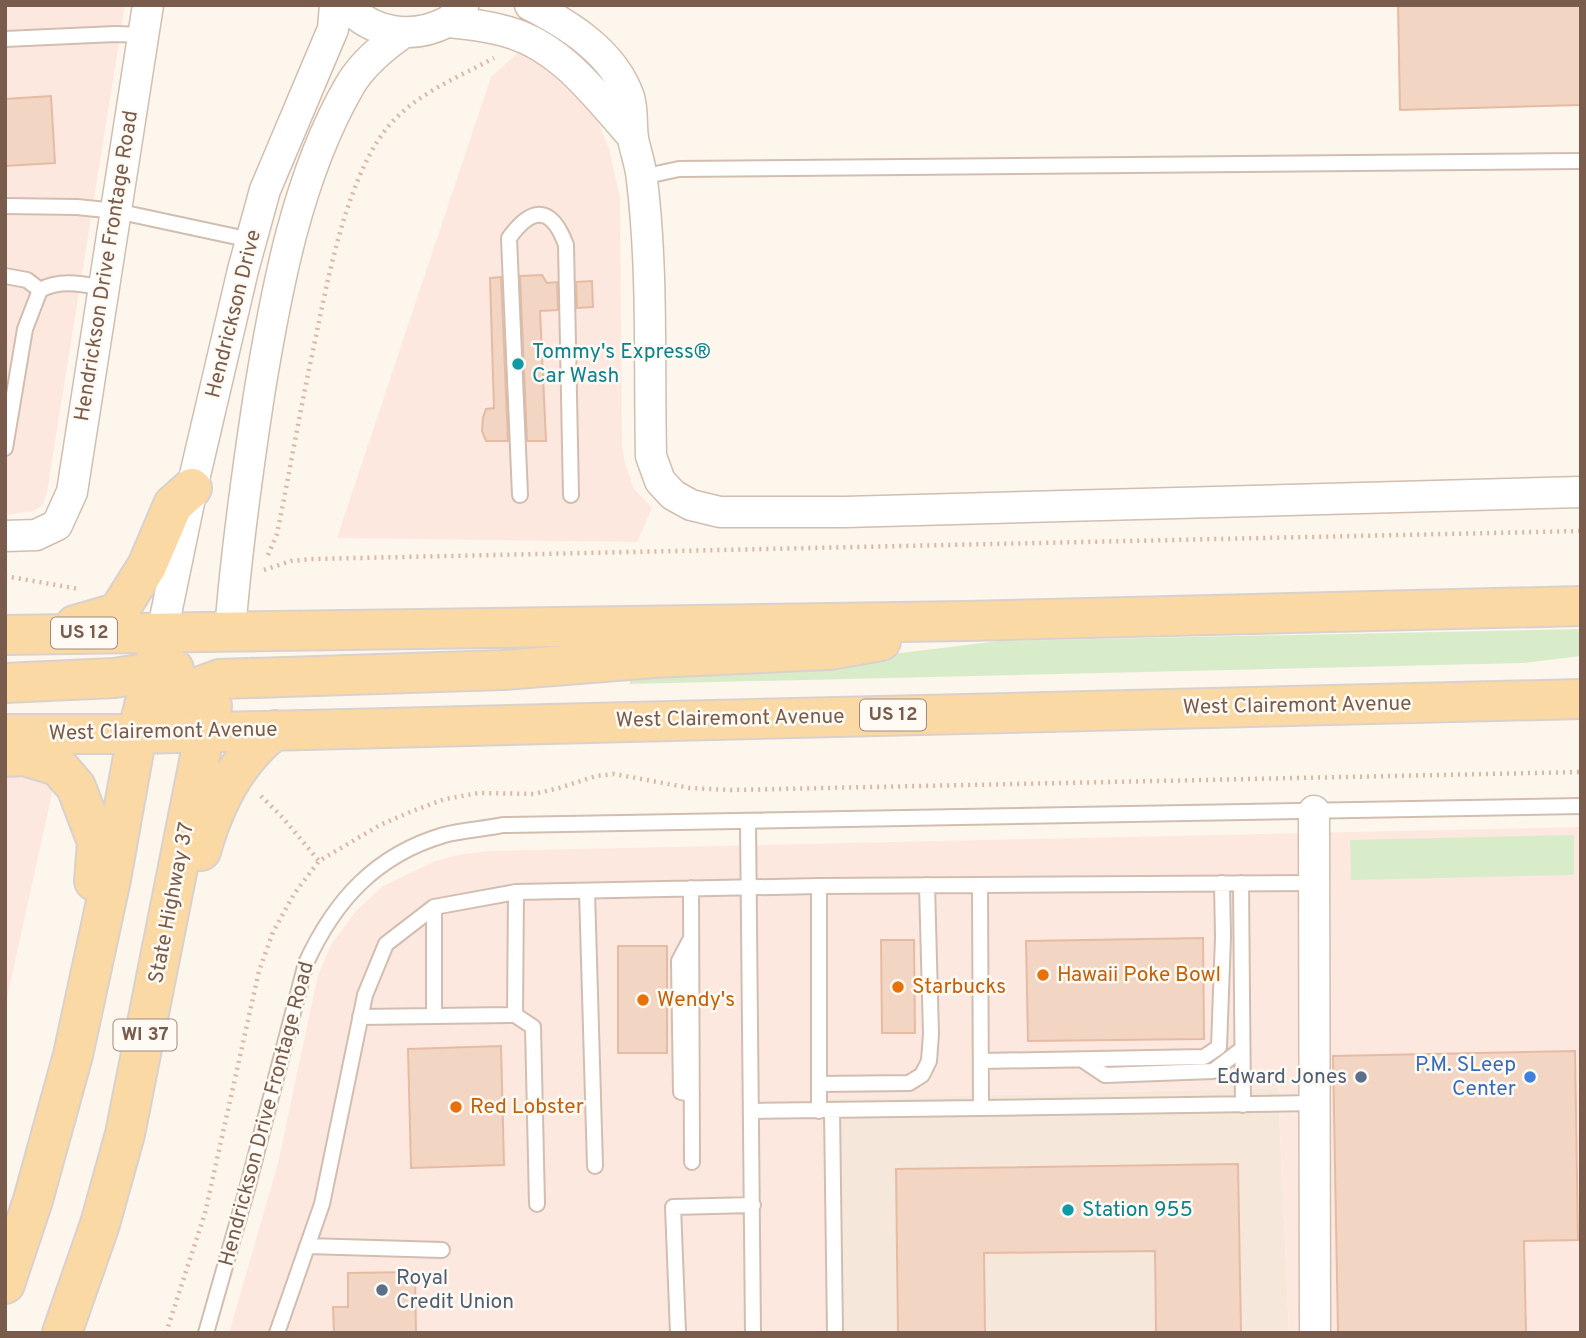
<svg xmlns="http://www.w3.org/2000/svg" width="1586" height="1338" font-family="Overpass,sans-serif">
<style>
.residential{fill:#f5e8da}
.commercial{fill:#fde8e0}
.green{fill:#d8ecc9}
.building{fill:#f3d5c3;stroke:#e6bba3;stroke-width:2}
.lines{fill:none;stroke-linecap:round;stroke-linejoin:round}
.lane-casing{stroke:#d1beb0;stroke-width:18}
.street-casing{stroke:#d1beb0;stroke-width:33}
.primary-casing{stroke:#dad1cd;stroke-width:42}
.path{stroke:#d9b8a5;stroke-width:4.5;stroke-dasharray:2 5;stroke-linecap:butt}
.lane{stroke:#fff;stroke-width:14}
.street{stroke:#fff;stroke-width:30}
.primary{stroke:#fbd9a5;stroke-width:38}
.culture-dot{fill:#0f9aa8;stroke:#fffaf3;stroke-width:2.5}
.food-dot{fill:#e8710a;stroke:#fffaf3;stroke-width:2.5}
.service-dot{fill:#5c6f8a;stroke:#fffaf3;stroke-width:2.5}
.shop-dot{fill:#3f7fe0;stroke:#fffaf3;stroke-width:2.5}
.labels{text-anchor:middle;dominant-baseline:central;stroke-width:5;stroke-linejoin:round;paint-order:stroke}
.shield{fill:#fffaf3;stroke:#a28b7f;stroke-width:2}
.shield-label{font-size:19px;font-weight:bold;fill:#7a5c4d}
.street-label{font-size:21px;fill:#7a5c4d;stroke:#fffaf3}
.culture-label{font-size:21px;fill:#0d838f;stroke:#fffaf3;text-anchor:start}
.food-label{font-size:21px;fill:#c56008;stroke:#fffaf3;text-anchor:start}
.shop-label{font-size:21px;fill:#366cbe;stroke:#fffaf3;text-anchor:end}
.service-label{font-size:21px;fill:#4e5e75;stroke:#fffaf3;text-anchor:end}
</style>
<rect width="100%" height="100%" fill="#fdf6ec"/>
<path class="residential" d="M 1278,1088 L 1289,1333 L 831,1333 L 828,1099 Z"/>
<path class="commercial" d="M 5,5 L 125,5 L 47,492 L 43,504 L 34,511 L 5,515 Z
M 521,50 L 551,66 L 592,107 L 609,149 L 620,198 L 622,446 L 625,463 L 634,489 L 652,508 L 637,542 L 337,538 L 491,77 Z
M 58,766 L 5,1007 L 5,767 Z
M 1581,827 L 1581,1333 L 1289,1333 L 1278,1088 L 828,1099 L 831,1333 L 229,1333 L 278,1163 L 318,975 L 331,945 L 356,911 L 383,886 L 436,861 L 457,855 L 489,851 Z"/>
<path class="green" d="M 1581,629 L 1581,656 L 1524,663 L 630,684 L 630,674 L 843,660 L 999,641 Z
M 1574,835 L 1574,875 L 1351,880 L 1350,840 Z"/>
<path class="building" d="M 1398,5 L 1581,5 L 1581,105 L 1400,110 Z
M 51,96 L 55,163 L 5,166 L 5,99 Z
M 542,275 L 547,283 L 557,282 L 558,310 L 540,311 L 546,441 L 527,441 L 520,276 Z
M 501,277 L 508,441 L 486,441 L 482,431 L 483,418 L 486,409 L 494,408 L 490,278 Z
M 592,281 L 593,307 L 577,308 L 576,282 Z
M 1203,938 L 1204,1039 L 1028,1041 L 1026,941 Z
M 881,940 L 914,940 L 915,1033 L 882,1033 Z
M 618,946 L 667,946 L 667,1053 L 618,1053 Z
M 501,1046 L 504,1165 L 411,1168 L 408,1049 Z
M 1575,1051 L 1578,1240 L 1524,1241 L 1526,1333 L 1338,1333 L 1333,1056 Z
M 1238,1164 L 1241,1333 L 1156,1333 L 1155,1251 L 984,1253 L 985,1333 L 898,1333 L 896,1169 Z
M 415,1272 L 416,1333 L 334,1333 L 333,1307 L 348,1307 L 348,1273 Z"/>
<g class="lines">
<defs>
<path id="lane" d="M 5,39 L 115,34 L 143,35
M 642,177 L 679,169 L 1581,161
M 5,206 L 77,207 L 116,211 L 251,240
M 5,276 L 27,280 L 40,290
M 5,448 L 25,329 L 40,290 C 60,279 82,284 104,288
M 520,495 L 509,238 C 533,205 552,207 566,245 L 571,495
M 748,821 L 753,1333
M 1241,883 L 1243,1105
M 819,886 L 819,1111
M 691,888 L 692,1162
M 587,891 L 595,1166
M 516,892 L 515,1015 L 533,1027 L 537,1204
M 434,907 L 434,1016
M 689,942 L 679,961 L 681,1092 L 692,1094
M 360,1017 L 515,1015
M 982,1061 L 1204,1057 L 1219,1047 L 1223,937 L 1222,883
M 1084,1061 L 1105,1075 L 1213,1071 L 1242,1049
M 819,1084 L 909,1083 L 922,1075 L 929,1061 L 931,1034 L 927,885
M 981,1108 L 1314,1103
M 752,1111 L 981,1108 L 980,886
M 832,1111 L 835,1333
M 307,1246 L 442,1250
M 206,1333 L 247,1189 L 306,963 C 335,900 376,855 444,835 C 463,830 484,829 503,825 L 1581,806
M 277,1333 L 322,1204 L 365,995 L 386,944 L 434,907 L 516,892 L 819,886 L 1314,883
M 678,1333 L 673,1207 L 753,1205"/>
<path id="street" d="M 346,5 C 372,34 412,40 447,22 C 453,19 458,12 463,7
M 530,5 C 569,25 613,52 629,97 C 633,109 631,125 633,139 C 636,153 641,166 642,180 C 653,271 649,365 651,456 L 660,481 L 673,495 L 691,505 L 720,512 L 845,512 L 1581,492
M 449,22 C 469,24 489,26 508,32 C 562,47 597,97 633,137
M 5,536 L 36,535 L 57,525 L 72,492 L 148,5
M 230,632 C 236,553 247,474 259,395 C 276,291 297,176 350,85 C 363,63 383,47 403,33
M 162,633 L 192,488 L 243,270 L 265,190 L 333,29 L 335,5
M 1314,811 L 1315,1333"/>
<path id="primary" d="M 75,625 L 113,614 L 120,609 L 147,566 L 173,505 L 192,488
M 5,635 L 966,621 L 1581,606
M 5,683 L 114,678 L 174,669
M 5,734 L 137,734 L 1581,699
M 137,734 C 161,705 184,691 220,679 L 503,670 L 654,658 L 829,650 L 881,641
M 5,757 L 24,756 L 58,766 L 76,787 L 97,842 L 94,881
M 201,851 C 214,805 237,759 275,730
M 5,1284 L 33,1200 L 73,1055 L 111,879 L 137,734 L 162,633
M 62,1333 L 100,1224 L 125,1134 L 205,731 L 212,706"/>
</defs>
<use href="#lane" class="lane-casing"/>
<use href="#street" class="street-casing"/>
<use href="#primary" class="primary-casing"/>
<path class="path" d="M 268,555 L 277,534 C 290,470 301,405 315,341 C 328,278 349,165 395,119 C 424,90 459,77 494,58
M 264,570 L 291,561 L 313,559 L 1581,531
M 5,576 L 79,589
M 261,796 L 283,818 L 319,861
M 166,1333 L 205,1213 L 259,971 L 273,932 L 294,894 L 319,861 L 380,825 L 410,812 L 445,799 L 479,793 L 534,794 L 559,788 L 596,776 L 614,774 L 690,788 L 731,790 L 1581,772"/>
<use href="#lane" class="lane"/>
<use href="#street" class="street"/>
<use href="#primary" class="primary"/>
</g>
<g class="culture-dot">
<circle cx="518" cy="364" r="7"/>
<circle cx="1068" cy="1210" r="7"/>
</g>
<g class="food-dot">
<circle cx="1043" cy="975" r="7"/>
<circle cx="898" cy="987" r="7"/>
<circle cx="643" cy="1000" r="7"/>
<circle cx="456" cy="1107" r="7"/>
</g>
<g class="service-dot">
<circle cx="1361" cy="1077" r="7"/>
<circle cx="382" cy="1290" r="7"/>
</g>
<circle class="shop-dot" cx="1530" cy="1077" r="7"/>
<g class="labels">
<g class="shield">
<rect x="51" y="617.5" width="66" height="31" rx="5"/>
<rect x="860" y="699.5" width="66" height="31" rx="5"/>
<rect x="113.5" y="1019.5" width="63" height="31" rx="5"/>
</g>
<g class="shield-label">
<text x="84" y="633">US 12</text>
<text x="893" y="715">US 12</text>
<text x="145" y="1035">WI 37</text>
</g>
<g class="street-label">
<text transform="translate(107 266) rotate(-81)">Hendrickson Drive Frontage Road</text>
<text transform="translate(234 314) rotate(-76)">Hendrickson Drive</text>
<text transform="translate(1297 706) rotate(-1)">West Clairemont Avenue</text>
<text transform="translate(730 719) rotate(-1)">West Clairemont Avenue</text>
<text transform="translate(163 732) rotate(-1)">West Clairemont Avenue</text>
<text transform="translate(172 903) rotate(-79)">State Highway 37</text>
<text transform="translate(267 1114) rotate(-75)">Hendrickson Drive Frontage Road</text>
</g>
<g class="culture-label">
<text x="532" y="352">Tommy's Express®<tspan x="532" dy="24">Car Wash</tspan></text>
<text x="1082" y="1210">Station 955</text>
</g>
<g class="food-label">
<text x="1057" y="975">Hawaii Poke Bowl</text>
<text x="912" y="987">Starbucks</text>
<text x="657" y="1000">Wendy's</text>
<text x="470" y="1107">Red Lobster</text>
</g>
<g class="shop-label">
<text x="1516" y="1065">P.M. SLeep<tspan x="1516" dy="24">Center</tspan></text>
</g>
<g class="service-label">
<text x="1347" y="1077">Edward Jones</text>
<text x="396" y="1278" text-anchor="start">Royal<tspan x="396" dy="24">Credit Union</tspan></text>
</g>
</g>
<rect width="1586" height="1338" fill="none" stroke="#7a5c4d" stroke-width="14"/>
</svg>
